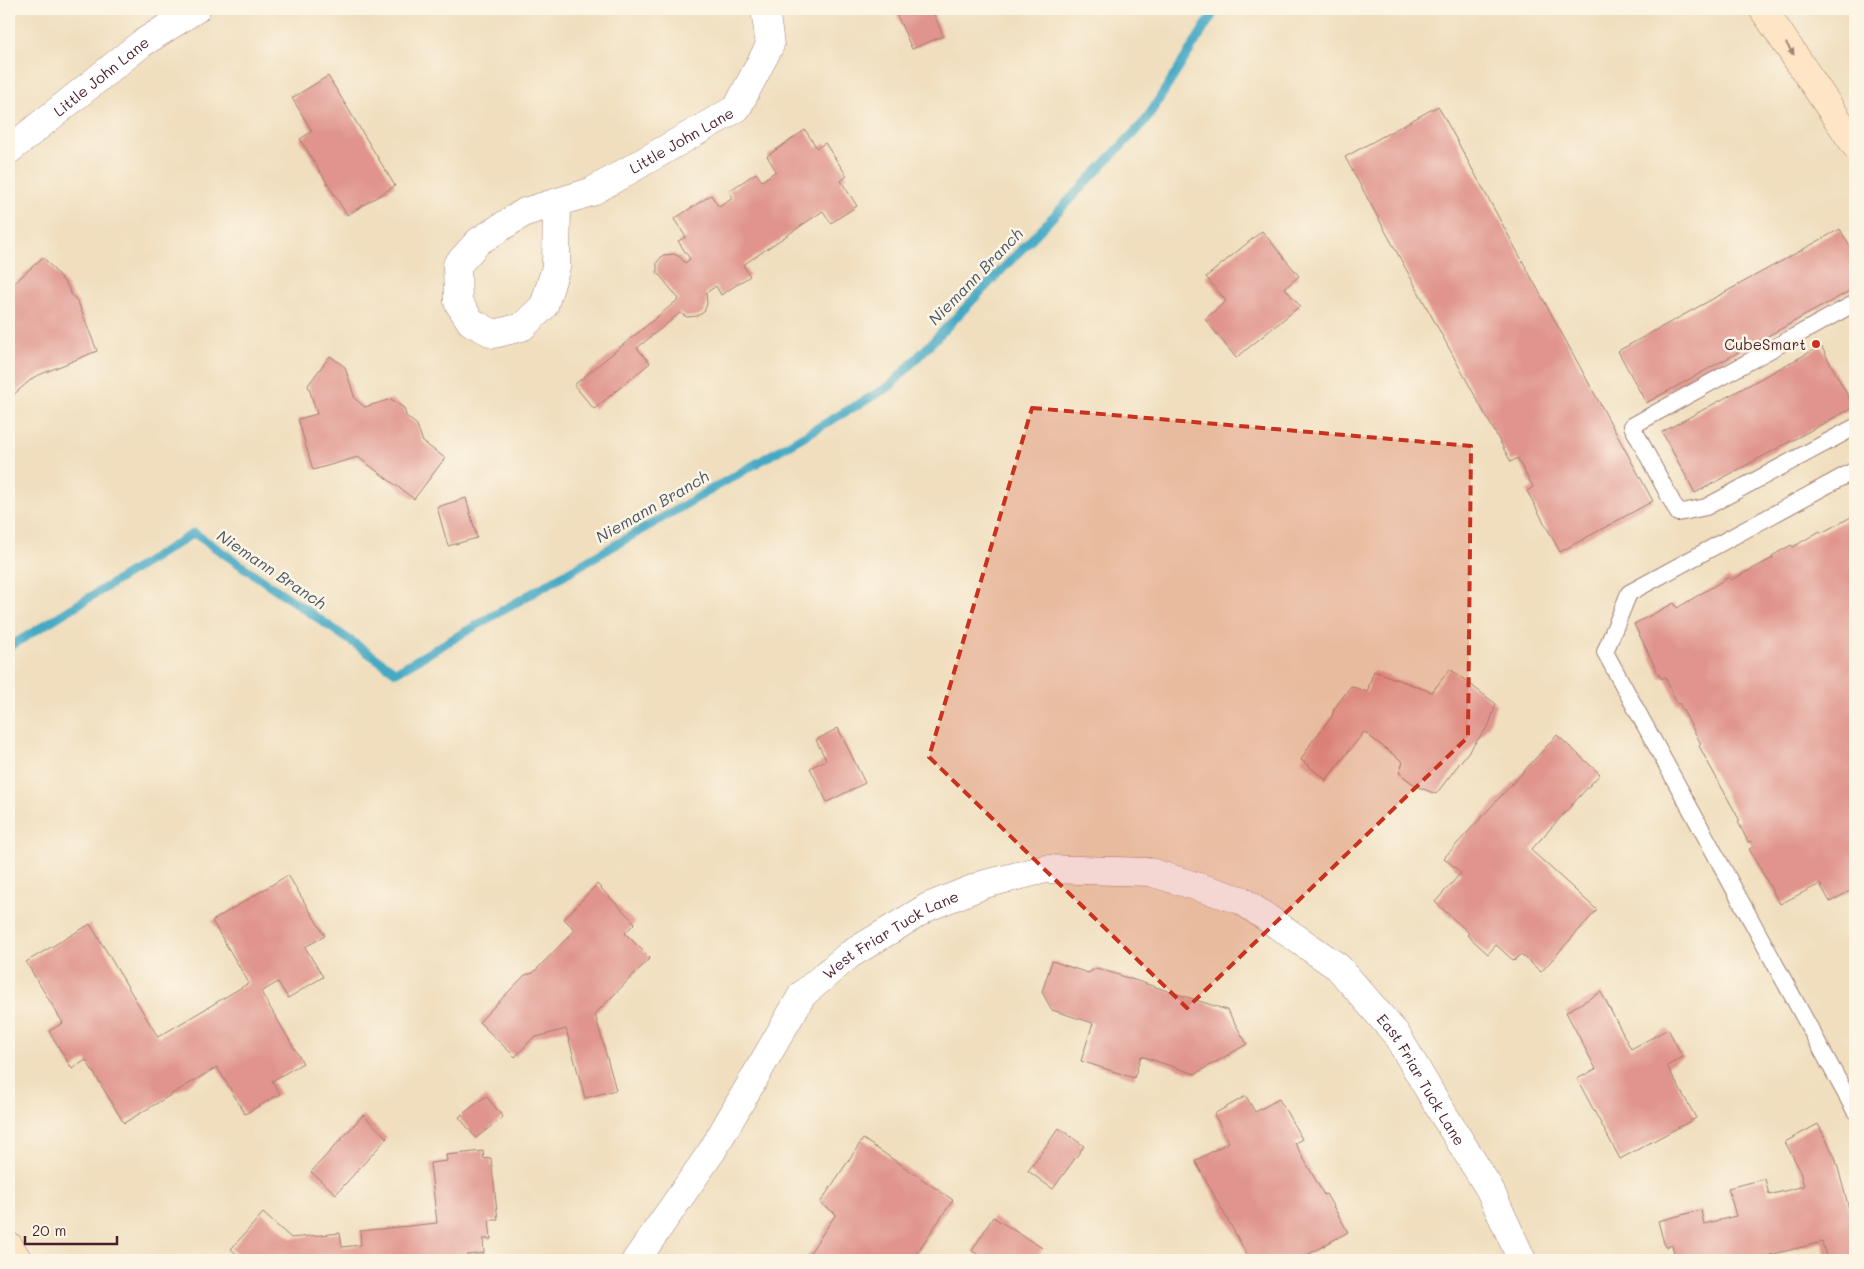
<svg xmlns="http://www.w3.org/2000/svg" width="1864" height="1269" font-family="Mali,sans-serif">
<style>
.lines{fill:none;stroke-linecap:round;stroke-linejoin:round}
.stream{stroke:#44a9c4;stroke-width:9}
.building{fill:#e0948d}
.lane-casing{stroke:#9d7e74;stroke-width:18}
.street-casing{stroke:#9d7e74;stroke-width:29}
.secondary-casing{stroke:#9d7e74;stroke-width:29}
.lane{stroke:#fff;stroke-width:16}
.street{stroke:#fff;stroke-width:28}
.secondary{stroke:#fde5c5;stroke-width:28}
.oneway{fill:#a48278}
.marked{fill:#c8321e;fill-opacity:0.2;stroke:#c8321e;stroke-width:4;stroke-dasharray:10 6;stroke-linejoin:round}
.poi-dot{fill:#c8321e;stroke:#fcf5e5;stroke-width:2}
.labels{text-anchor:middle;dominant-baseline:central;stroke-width:5;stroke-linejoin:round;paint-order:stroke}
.street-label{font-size:15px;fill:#4a1f2b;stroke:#fcf5e5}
.poi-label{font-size:15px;fill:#4a1f2b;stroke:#fcf5e5;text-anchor:end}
.water-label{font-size:16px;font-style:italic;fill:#485668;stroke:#fcf5e5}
</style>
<rect width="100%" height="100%" fill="#fcf5e5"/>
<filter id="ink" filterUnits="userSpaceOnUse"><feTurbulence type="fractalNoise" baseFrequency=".02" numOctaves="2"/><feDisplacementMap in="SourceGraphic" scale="10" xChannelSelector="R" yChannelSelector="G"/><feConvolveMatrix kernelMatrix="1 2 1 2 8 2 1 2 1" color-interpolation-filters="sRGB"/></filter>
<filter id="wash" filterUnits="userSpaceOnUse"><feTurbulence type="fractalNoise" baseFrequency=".0096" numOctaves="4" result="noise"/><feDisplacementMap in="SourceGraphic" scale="20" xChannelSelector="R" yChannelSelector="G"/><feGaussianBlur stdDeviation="1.12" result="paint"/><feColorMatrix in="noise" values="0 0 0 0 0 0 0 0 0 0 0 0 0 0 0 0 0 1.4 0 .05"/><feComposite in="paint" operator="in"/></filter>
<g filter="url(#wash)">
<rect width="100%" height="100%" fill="#f0debe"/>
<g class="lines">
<path class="stream" d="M 9,647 L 194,533 L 396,672 L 890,386 L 1146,120 L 1216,9"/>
</g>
<g id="blocks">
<path class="building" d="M 906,9 L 940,9 L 933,12 L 943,36 L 912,49 L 896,13 Z
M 328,76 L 395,186 L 347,215 L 300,139 L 312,131 L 292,98 Z
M 1438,106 L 1653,501 L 1560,552 L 1527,491 L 1533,487 L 1517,458 L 1511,462 L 1345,157 Z
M 805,130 L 817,148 L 825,143 L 847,176 L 841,181 L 857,206 L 831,223 L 823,211 L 743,265 L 750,276 L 721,295 L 716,286 L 706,293 L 707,304 L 704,312 L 697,316 L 687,317 L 680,313 L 637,348 L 650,363 L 594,409 L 574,385 L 679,299 L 657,272 L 657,262 L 663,255 L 674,254 L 680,257 L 685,263 L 690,259 L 678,241 L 686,237 L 674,219 L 711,195 L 719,207 L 733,198 L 729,191 L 756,173 L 762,181 L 776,171 L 767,156 Z
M 1840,229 L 1855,256 L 1855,288 L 1646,403 L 1618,351 Z
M 1262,231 L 1299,276 L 1285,288 L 1300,306 L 1236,358 L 1205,319 L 1226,301 L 1206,277 Z
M 43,257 L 67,285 L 71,294 L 78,302 L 97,351 L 34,377 L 12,396 L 9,393 L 9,300 L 11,297 L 9,288 Z
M 1821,346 L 1854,407 L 1695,493 L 1662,432 Z
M 330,356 L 345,367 L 355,399 L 365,407 L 391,399 L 404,408 L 406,416 L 417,425 L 423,442 L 445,458 L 414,499 L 358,457 L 313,470 L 298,419 L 317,414 L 308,385 Z
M 466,498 L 477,538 L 448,546 L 437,507 Z
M 1855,515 L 1855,888 L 1830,902 L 1820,884 L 1780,904 L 1749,849 L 1753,847 L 1750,841 L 1748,842 L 1738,822 L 1740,821 L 1699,746 L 1701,744 L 1679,703 L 1677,704 L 1665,677 L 1661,679 L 1634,624 L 1674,603 L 1677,608 L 1729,577 L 1731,580 L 1773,558 L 1772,556 L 1791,545 L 1793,547 L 1820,531 L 1821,533 Z
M 1450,669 L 1496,704 L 1489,725 L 1436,794 L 1416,786 L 1399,773 L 1403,762 L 1364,732 L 1326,780 L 1301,760 L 1311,743 L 1332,716 L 1334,709 L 1351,686 L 1367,692 L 1374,671 L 1432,692 Z
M 838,728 L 865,783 L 827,802 L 810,768 L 826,760 L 816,740 Z
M 1557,735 L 1600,774 L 1531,850 L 1597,910 L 1541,972 L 1521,954 L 1514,961 L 1496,945 L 1488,954 L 1467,935 L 1469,933 L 1435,902 L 1461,873 L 1444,858 Z
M 288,875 L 325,936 L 305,947 L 323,977 L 288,998 L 278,982 L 261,992 L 303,1063 L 272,1081 L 280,1094 L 245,1114 L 217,1067 L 124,1123 L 86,1060 L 72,1069 L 49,1031 L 63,1023 L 26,962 L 90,924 L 158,1037 L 249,983 L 212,921 Z
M 597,884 L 635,923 L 625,933 L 650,958 L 595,1014 L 616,1090 L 585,1098 L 566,1029 L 533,1038 L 515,1057 L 479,1022 L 525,975 L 533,973 L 575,930 L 564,919 Z
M 1052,961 L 1088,973 L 1097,968 L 1227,1010 L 1247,1044 L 1195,1074 L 1141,1056 L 1134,1078 L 1081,1061 L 1093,1023 L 1052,1010 L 1042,992 Z
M 1601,992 L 1631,1049 L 1668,1029 L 1683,1057 L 1667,1066 L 1696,1118 L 1620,1159 L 1577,1079 L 1596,1069 L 1566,1012 Z
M 486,1096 L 503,1117 L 476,1138 L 459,1117 Z
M 1246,1096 L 1255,1112 L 1279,1099 L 1302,1139 L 1295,1143 L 1324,1195 L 1326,1194 L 1348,1232 L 1298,1260 L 1250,1260 L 1195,1161 L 1229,1142 L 1214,1114 Z
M 363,1115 L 387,1138 L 336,1194 L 311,1172 Z
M 1818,1124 L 1835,1157 L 1855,1231 L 1855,1260 L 1827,1260 L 1822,1242 L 1770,1255 L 1771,1260 L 1676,1260 L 1672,1245 L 1665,1247 L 1658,1221 L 1701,1210 L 1704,1224 L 1736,1216 L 1728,1188 L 1765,1179 L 1769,1195 L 1804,1186 L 1799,1168 L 1785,1142 Z
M 1059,1128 L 1084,1146 L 1053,1189 L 1028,1171 Z
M 863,1139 L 953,1200 L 912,1260 L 875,1260 L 869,1256 L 866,1260 L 805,1260 L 836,1214 L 820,1203 Z
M 483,1151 L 484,1159 L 491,1158 L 498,1220 L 489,1220 L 491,1239 L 483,1239 L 484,1253 L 467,1255 L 467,1260 L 219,1260 L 218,1259 L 240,1257 L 231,1249 L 263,1213 L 291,1238 L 340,1233 L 342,1247 L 361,1245 L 360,1231 L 437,1223 L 430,1163 L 447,1161 L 446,1155 Z
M 993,1217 L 1042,1248 L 1035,1260 L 987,1260 L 972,1251 Z"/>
</g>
</g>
<g filter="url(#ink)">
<use href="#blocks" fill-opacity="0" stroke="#9d7e74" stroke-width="1"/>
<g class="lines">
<defs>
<path id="lane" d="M 1855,303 L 1632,426 L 1678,513 L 1706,507 L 1855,427
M 1855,470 L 1629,593 L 1605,652 L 1855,1111"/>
<g id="street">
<path id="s1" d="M 9,150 L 141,44 L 196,9"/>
<path id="s2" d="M 557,202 L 556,267 L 544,306 L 522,327 L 494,334 L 471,322 L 458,302 L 457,265 L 479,241 L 525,212 L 591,192 L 737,108 L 770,45 L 765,9"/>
<path id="s3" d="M 636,1260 L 712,1151 L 802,995 L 849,955 L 928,907 L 985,884 L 1046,869 L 1150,872 L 1241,900 L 1338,967 L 1396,1034 L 1440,1109 L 1489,1188 L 1522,1260"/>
</g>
<path id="secondary" d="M 1763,9 L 1855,145
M 9,1246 L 18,1260"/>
</defs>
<use href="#lane" class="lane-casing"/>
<use href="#street" class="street-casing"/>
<use href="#secondary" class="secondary-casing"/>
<use href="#lane" class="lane"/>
<use href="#street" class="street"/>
<use href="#secondary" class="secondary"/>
</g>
<defs><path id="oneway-solid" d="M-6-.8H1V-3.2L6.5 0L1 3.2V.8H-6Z" transform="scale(1.25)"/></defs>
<use class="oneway" href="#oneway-solid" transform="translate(1790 49) rotate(56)"/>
</g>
<path class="marked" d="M 1032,408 L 1471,446 L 1468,737 L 1187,1008 L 929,757 Z"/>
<circle class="poi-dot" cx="1816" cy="344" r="5"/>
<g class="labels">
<g class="street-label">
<text stroke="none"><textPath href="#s1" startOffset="118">Little John Lane</textPath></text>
<text stroke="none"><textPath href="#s2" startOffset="512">Little John Lane</textPath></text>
<text stroke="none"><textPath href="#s3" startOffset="421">West Friar Tuck Lane</textPath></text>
<text stroke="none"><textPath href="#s3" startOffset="1049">East Friar Tuck Lane</textPath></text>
</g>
<g class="poi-label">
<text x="1806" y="344">CubeSmart</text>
</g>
<g class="water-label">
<text transform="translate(975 276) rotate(-46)">Niemann Branch</text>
<text transform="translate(652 506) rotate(-30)">Niemann Branch</text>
<text transform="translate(272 569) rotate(34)">Niemann Branch</text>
</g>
</g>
<rect width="1864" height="1269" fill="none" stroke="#fcf5e5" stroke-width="30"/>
<path d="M25 1236v8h92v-8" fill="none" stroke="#4a1f2b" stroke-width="2.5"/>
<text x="32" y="1236" font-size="15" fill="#4a1f2b" stroke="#fcf5e5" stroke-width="4" paint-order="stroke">20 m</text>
</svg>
